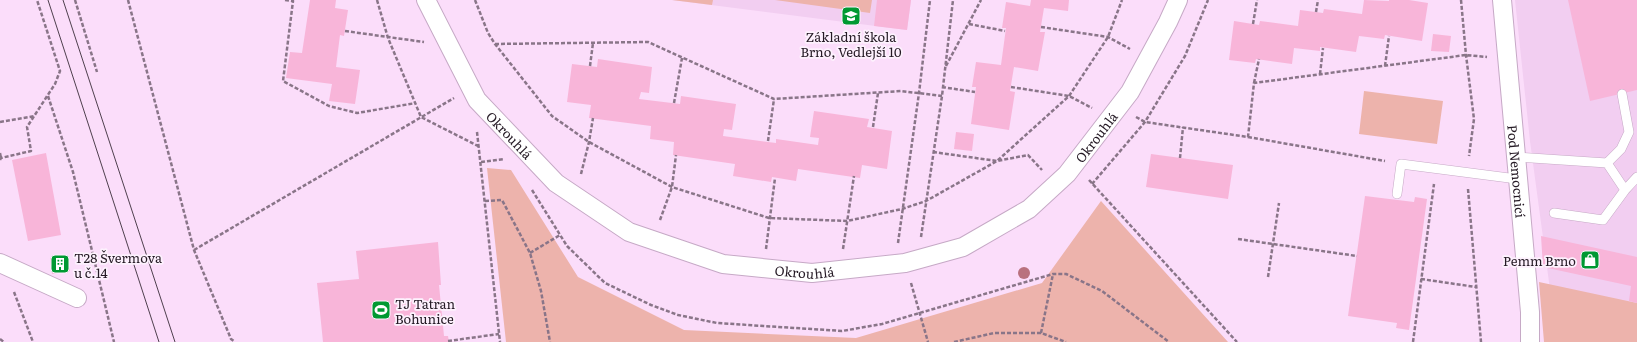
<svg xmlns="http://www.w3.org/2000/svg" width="1637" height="342" font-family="Literata,serif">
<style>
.built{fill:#f2cef1}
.green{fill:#edb3ac}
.building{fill:#f8b5d9}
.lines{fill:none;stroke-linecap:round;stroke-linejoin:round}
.lane-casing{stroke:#c6a9c6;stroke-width:10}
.street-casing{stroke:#c6a9c6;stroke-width:20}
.path{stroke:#897588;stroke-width:2.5;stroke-dasharray:4 2;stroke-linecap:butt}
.lane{stroke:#fff;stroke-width:9}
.street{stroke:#fff;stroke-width:18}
.tram{stroke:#4f404e;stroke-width:1}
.tree{fill:#b9717e}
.labels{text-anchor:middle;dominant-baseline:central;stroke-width:3.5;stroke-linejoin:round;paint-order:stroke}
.poi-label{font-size:13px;fill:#251a25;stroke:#fdf1fd;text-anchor:start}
.street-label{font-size:13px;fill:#251a25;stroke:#fdf1fd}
</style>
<rect width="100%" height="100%" fill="#fbddfa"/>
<path class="built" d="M 672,0 L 911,0 L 907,30 Z
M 1515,0 L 1637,0 L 1637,317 L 1551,297 L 1530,141 Z"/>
<path class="green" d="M 672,0 L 713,0 L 712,5 Z
M 775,0 L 872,0 L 870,13 Z
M 1364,91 L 1443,101 L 1437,144 L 1359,134 Z
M 487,168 L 511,170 L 578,277 L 684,330 L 856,338 L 1042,283 L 1101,201 L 1228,342 L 506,342 Z
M 1539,282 L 1637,303 L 1637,342 L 1544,342 Z"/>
<path class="building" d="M 310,0 L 336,0 L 335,8 L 348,10 L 344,36 L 340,35 L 336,67 L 360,70 L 355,104 L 329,101 L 332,84 L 286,78 L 290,52 L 302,53 Z
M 877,0 L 911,0 L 907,30 L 874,26 Z
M 1031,0 L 1069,0 L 1068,11 L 1044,8 L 1040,32 L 1045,32 L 1038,71 L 1014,67 L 1010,91 L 1015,92 L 1009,130 L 971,124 L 976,87 L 972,87 L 976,62 L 1001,65 L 1006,28 L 1002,28 L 1006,2 L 1030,6 Z
M 1364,0 L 1389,1 L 1389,0 L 1409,0 L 1428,3 L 1422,41 L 1385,35 L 1384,39 L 1359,36 L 1356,52 L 1320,47 L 1320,51 L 1294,48 L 1292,64 L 1256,59 L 1255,63 L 1229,60 L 1234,21 L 1259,25 L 1260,21 L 1298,26 L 1300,10 L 1323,13 L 1324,9 L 1362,14 Z
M 1568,0 L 1637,0 L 1637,90 L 1590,101 Z
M 1433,34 L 1451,36 L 1449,52 L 1431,51 Z
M 598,59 L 652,67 L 649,93 L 641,92 L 639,99 L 680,104 L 681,96 L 736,104 L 732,130 L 724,129 L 723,136 L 776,143 L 776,139 L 818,145 L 819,138 L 810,137 L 814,111 L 869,119 L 867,127 L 892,131 L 887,169 L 862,165 L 860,178 L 798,169 L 796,181 L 772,177 L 771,182 L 733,176 L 735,164 L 673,155 L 674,142 L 650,139 L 651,126 L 589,118 L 591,105 L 567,102 L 572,64 L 597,67 Z
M 956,132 L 974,134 L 972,151 L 954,149 Z
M 46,153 L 61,235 L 28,241 L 12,160 Z
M 1151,154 L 1233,165 L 1228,199 L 1146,187 Z
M 1365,196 L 1414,202 L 1415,197 L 1427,199 L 1409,330 L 1396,328 L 1397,323 L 1348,316 Z
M 1541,236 L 1637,257 L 1637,303 L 1629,301 L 1631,286 L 1543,267 Z
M 438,242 L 441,285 L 439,285 L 444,336 L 448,336 L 449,342 L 323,342 L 317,283 L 359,279 L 356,251 Z
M 67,255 L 70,271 L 52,274 L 50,258 Z"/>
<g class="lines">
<defs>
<path id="lane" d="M 1515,157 L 1607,163 L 1625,190 L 1637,177
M 1607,163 L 1621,149 L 1629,132 L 1622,94
M 1397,194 L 1401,164 L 1517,179
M 1554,213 L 1603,220 L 1625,190"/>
<g id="street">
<path id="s1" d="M 426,0 L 477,100 L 556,183 L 629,232 L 723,264 L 812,273 L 905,263 L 963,247 L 1029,209 L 1067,174 L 1130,92 L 1168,22 L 1178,0"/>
<path id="s2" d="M 1502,0 L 1530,312 L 1530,342"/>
<path d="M 0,263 L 77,298"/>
</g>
</defs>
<use href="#lane" class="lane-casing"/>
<use href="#street" class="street-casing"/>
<path class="path" d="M 75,0 L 97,72
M 128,0 L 194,250 L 231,339 L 235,342
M 285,0 L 293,1 L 283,81 L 329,106 L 357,113 L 416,103
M 377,0 L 388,38 L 421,117 L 478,146
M 475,0 L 488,33 L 495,44 L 552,116 L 589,142 L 672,187 L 769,218 L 847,221 L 902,209 L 926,201 L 997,161 L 1069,96 L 1108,37 L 1122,0
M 1461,0 L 1466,55 L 1474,119 L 1469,156
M 1316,12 L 1318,0
M 969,24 L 1005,31
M 1253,24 L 1257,0
M 1041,27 L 1108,37 L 1130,49
M 345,31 L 424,42
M 495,44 L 648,42 L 774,99 L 901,91 L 942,96
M 590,66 L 593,43
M 946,66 L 981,0
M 1385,66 L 1389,36
M 1320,74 L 1323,48
M 1254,83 L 1259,59
M 942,87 L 975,92
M 1011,87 L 1069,96 L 1092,108
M 48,96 L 73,172 L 114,342
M 674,103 L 682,58
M 1136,117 L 1145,122 L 1248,137 L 1254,83 L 1466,55 L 1487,57
M 0,122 L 35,116
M 873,127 L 878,93
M 477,132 L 500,342
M 1248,137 L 1385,161
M 768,141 L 774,99
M 933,152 L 997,161 L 1028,155 L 1042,170
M 0,153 L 1,158
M 1180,158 L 1183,127
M 0,160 L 1,158 L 31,151 L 27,127 L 55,84 L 60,71 L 37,0
M 481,162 L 504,159
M 581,174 L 589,142 L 593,118
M 1089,180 L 1237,342
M 1092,184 L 1145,122 L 1185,56 L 1208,0
M 1468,189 L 1481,342
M 532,190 L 567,246 L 605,283 L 651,305 L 678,315 L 717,323 L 842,331 L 882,324 L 1053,274 L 1066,274 L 1102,291 L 1169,342
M 485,201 L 502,200 L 530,253 L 541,291 L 550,342
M 660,220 L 672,187 L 676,155
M 921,237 L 942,96 L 953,0
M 1238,239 L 1357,256
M 898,243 L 919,93 L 930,0
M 766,249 L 775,178
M 843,249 L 854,176
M 194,250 L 454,98
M 530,253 L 560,235
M 1268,277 L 1279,203
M 1421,279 L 1476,287
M 911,283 L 928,342
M 14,292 L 33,342
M 1041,333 L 1053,274
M 0,339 L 4,342
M 448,341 L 499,334
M 954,342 L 994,333 L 1041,333 L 1066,342
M 1413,342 L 1434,184"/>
<use href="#lane" class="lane"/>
<use href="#street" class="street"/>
<path class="tram" d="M 48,0 L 159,342
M 63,0 L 175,342"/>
</g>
<circle class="tree" cx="1024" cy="273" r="6"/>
<defs>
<symbol id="school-square" viewBox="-11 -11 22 22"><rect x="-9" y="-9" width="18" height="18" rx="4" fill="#009932" stroke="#fdf1fd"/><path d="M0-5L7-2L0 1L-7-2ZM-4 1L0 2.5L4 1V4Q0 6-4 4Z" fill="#fff"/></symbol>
<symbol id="shop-square" viewBox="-11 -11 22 22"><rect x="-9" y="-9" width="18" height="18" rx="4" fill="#009932" stroke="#fdf1fd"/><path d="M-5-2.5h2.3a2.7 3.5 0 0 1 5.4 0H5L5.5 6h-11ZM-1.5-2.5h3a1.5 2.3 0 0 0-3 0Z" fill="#fff"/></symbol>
<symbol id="building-square" viewBox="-11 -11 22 22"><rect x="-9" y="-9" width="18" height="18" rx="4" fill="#009932" stroke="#fdf1fd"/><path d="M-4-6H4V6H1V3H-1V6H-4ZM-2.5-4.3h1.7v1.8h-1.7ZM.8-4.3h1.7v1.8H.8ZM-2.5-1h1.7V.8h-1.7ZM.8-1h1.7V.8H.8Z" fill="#fff"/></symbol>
<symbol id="stadium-square" viewBox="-11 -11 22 22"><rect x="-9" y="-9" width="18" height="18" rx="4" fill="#009932" stroke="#fdf1fd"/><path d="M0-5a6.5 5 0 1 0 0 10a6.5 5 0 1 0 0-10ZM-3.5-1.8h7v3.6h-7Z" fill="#fff"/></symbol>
</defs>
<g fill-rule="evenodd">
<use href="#school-square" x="840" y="5" width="22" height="22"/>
<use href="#shop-square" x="1579" y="249" width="22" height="22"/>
<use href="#building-square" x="49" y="253" width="22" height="22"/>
<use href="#stadium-square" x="370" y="299" width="22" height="22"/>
</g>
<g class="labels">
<g class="poi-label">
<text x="851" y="36" text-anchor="middle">Základní škola<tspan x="851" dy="15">Brno, Vedlejší 10</tspan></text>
<text x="74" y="257">T28 Švermova<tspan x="74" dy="15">u č.14</tspan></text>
<text x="1576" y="260" text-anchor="end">Pemm Brno</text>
<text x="395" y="303">TJ Tatran<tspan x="395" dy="15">Bohunice</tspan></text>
</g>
<g class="street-label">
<text stroke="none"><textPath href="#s1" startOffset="160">Okrouhlá</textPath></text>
<text stroke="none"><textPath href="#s1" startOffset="832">Okrouhlá</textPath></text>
<text stroke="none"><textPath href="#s2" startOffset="172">Pod Nemocnicí</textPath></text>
<text stroke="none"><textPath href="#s1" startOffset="496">Okrouhlá</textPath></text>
</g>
</g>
</svg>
